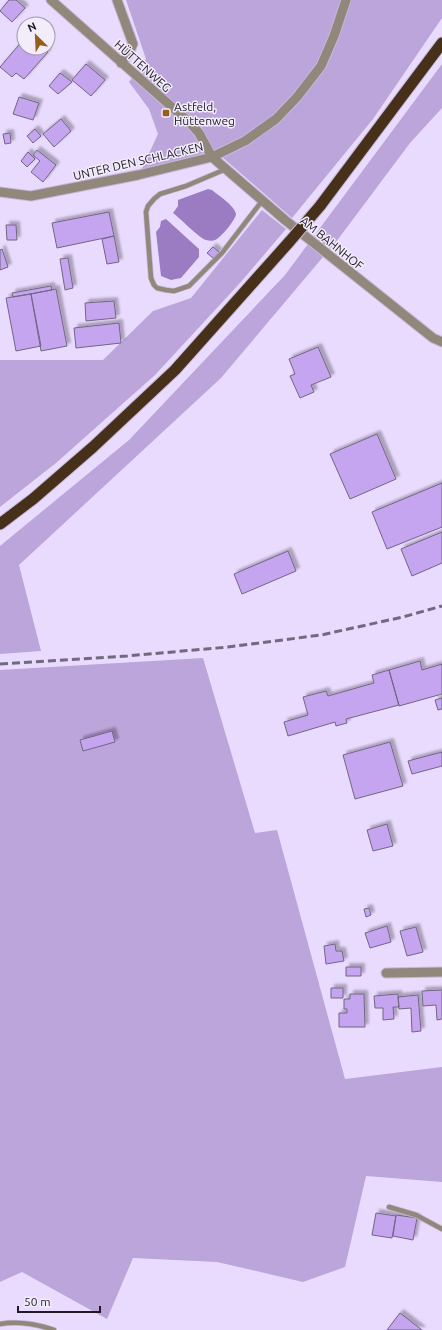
<svg xmlns="http://www.w3.org/2000/svg" width="442" height="1330" font-family="Ubuntu,sans-serif">
<style>
.green{fill:#bba5da}
.water{fill:#9b7cc3}
.building{fill:#c5a5ef;stroke:#726584;filter:url(#shadow)}
.lines{fill:none;stroke-linecap:round;stroke-linejoin:round}
.service-casing{stroke:#c5b8d7;stroke-width:6}
.minor-casing{stroke:#c5b8d7;stroke-width:11}
.trunk-casing{stroke:#c5b8d7;stroke-width:13}
.service{stroke:#92877b;stroke-width:4.5}
.minor{stroke:#92877b;stroke-width:9}
.trunk{stroke:#46301a;stroke-width:11}
.rail{stroke:#72697f;stroke-width:3;stroke-dasharray:8 4;stroke-linecap:butt}
.trunk-bridge-casing{stroke:#c5b8d7;stroke-width:13;stroke-linecap:butt}
.trunk-bridge{stroke:#46301a;stroke-width:11}
.poi-dot{fill:#965f18;stroke:#f2ecfb;stroke-width:1.5}
.labels{text-anchor:middle;dominant-baseline:central;stroke-width:3;stroke-linejoin:round;paint-order:stroke}
.street-label{font-size:12px;fill:#201a27;stroke:#f2ecfb}
.poi-label{font-size:12px;fill:#201a27;stroke:#f2ecfb;text-anchor:start}
</style>
<defs>
<filter id="shadow"><feDropShadow dx="3.5" dy="-3.5" stdDeviation="1" flood-color="#0004"/></filter>
</defs>
<rect width="100%" height="100%" fill="#e9dbfe"/>
<path class="green" d="M 126,0 L 442,0 L 442,18 L 373,119 L 292,218 L 214,150 L 140,173 L 158,134 L 149,109 L 129,82 L 146,59 Z
M 442,64 L 442,108 L 410,143 L 339,238 L 221,378 L 19,565 L 41,651 L 0,654 L 0,546 L 129,440 L 285,275 Z
M 262,210 L 286,229 L 240,283 L 155,375 L 56,463 L 0,507 L 0,360 L 103,360 L 153,311 L 191,298 Z
M 203,658 L 255,833 L 277,830 L 345,1079 L 442,1067 L 442,1182 L 366,1176 L 345,1267 L 303,1282 L 217,1262 L 133,1258 L 107,1319 L 22,1272 L 0,1282 L 0,670 Z"/>
<path class="water" d="M 208,189 L 212,190 C 218,195 235,206 236,214 C 236,219 221,238 215,240 C 213,241 209,241 206,240 C 199,238 180,218 173,213 L 178,206 L 178,200 Z
M 166,219 L 199,249 L 199,257 L 181,278 L 171,280 L 161,276 L 156,232 L 160,227 L 161,221 Z"/>
<path class="building" d="M 9,0 L 16,0 L 25,8 L 12,22 L 0,11 Z
M 24,39 L 24,48 L 44,48 L 48,52 L 24,79 L 16,73 L 12,77 L 0,67 Z
M 86,64 L 105,80 L 91,96 L 72,80 Z
M 60,73 L 72,82 L 58,94 L 49,86 Z
M 19,97 L 39,103 L 33,120 L 13,114 Z
M 61,119 L 71,131 L 54,147 L 43,134 Z
M 35,129 L 41,136 L 33,143 L 27,136 Z
M 10,133 L 11,143 L 5,144 L 3,134 Z
M 37,150 L 56,165 L 43,182 L 31,172 L 40,161 L 33,155 Z
M 28,152 L 35,159 L 27,167 L 21,161 Z
M 109,212 L 114,236 L 57,248 L 52,223 Z
M 6,225 L 16,225 L 17,240 L 7,240 Z
M 114,236 L 119,262 L 107,264 L 102,239 Z
M 213,247 L 219,252 L 213,258 L 207,253 Z
M 2,249 L 8,267 L 0,270 L 0,250 Z
M 68,258 L 73,288 L 65,290 L 60,259 Z
M 51,286 L 52,290 L 13,297 L 12,293 Z
M 56,289 L 67,346 L 41,351 L 31,294 Z
M 31,294 L 41,346 L 16,351 L 6,298 Z
M 114,301 L 116,318 L 86,321 L 85,303 Z
M 119,323 L 121,343 L 76,348 L 74,328 Z
M 318,347 L 331,377 L 311,385 L 314,392 L 300,398 L 290,376 L 295,374 L 289,359 Z
M 377,434 L 396,479 L 350,499 L 330,454 Z
M 442,483 L 442,527 L 387,549 L 372,512 Z
M 442,532 L 442,563 L 412,576 L 401,549 Z
M 288,551 L 296,571 L 242,594 L 234,574 Z
M 420,661 L 422,670 L 442,664 L 442,694 L 399,706 L 389,670 Z
M 389,670 L 399,705 L 346,719 L 347,723 L 336,726 L 335,722 L 288,736 L 284,722 L 308,715 L 303,697 L 326,691 L 328,696 L 374,683 L 372,675 Z
M 442,698 L 442,709 L 438,710 L 435,700 Z
M 112,731 L 115,742 L 83,751 L 80,740 Z
M 390,742 L 403,786 L 355,799 L 343,755 Z
M 442,752 L 442,766 L 412,774 L 408,761 Z
M 387,824 L 393,846 L 373,851 L 367,830 Z
M 369,908 L 371,915 L 366,917 L 364,909 Z
M 387,926 L 391,942 L 370,948 L 365,933 Z
M 416,927 L 423,952 L 407,956 L 400,931 Z
M 335,944 L 336,951 L 342,951 L 344,961 L 326,964 L 324,946 Z
M 346,967 L 361,967 L 361,976 L 346,976 Z
M 331,988 L 343,988 L 343,998 L 331,998 Z
M 442,990 L 442,1019 L 437,1020 L 436,1005 L 423,1006 L 422,991 Z
M 350,994 L 364,994 L 365,1027 L 339,1027 L 339,1013 L 347,1013 L 347,1009 L 344,1009 L 344,999 L 350,999 Z
M 398,994 L 399,1007 L 393,1007 L 394,1019 L 383,1020 L 383,1008 L 375,1008 L 374,996 Z
M 418,995 L 421,1031 L 412,1032 L 411,1008 L 399,1009 L 398,997 Z
M 376,1213 L 396,1216 L 392,1238 L 372,1235 Z
M 396,1215 L 417,1218 L 413,1240 L 393,1236 Z
M 400,1313 L 422,1330 L 387,1330 Z"/>
<g class="lines">
<defs>
<path id="service" d="M 226,169 L 186,186 L 160,194 L 154,199 L 148,206 L 146,212 L 151,278 L 154,285 L 157,288 L 166,290 L 174,291 L 189,286 L 222,253 L 262,201
M 389,1207 L 416,1215 L 442,1229
M 0,1324 C 18,1321 36,1324 54,1330"/>
<path id="minor" d="M 51,0 L 190,123 L 199,133 L 212,157 L 285,220 L 433,338 L 442,342
M 117,0 L 133,44 L 128,55 L 121,63
M 0,192 L 31,196 L 138,175 L 212,157 L 245,141 L 276,119 L 297,97 L 321,66 L 334,36 L 346,0
M 386,973 L 442,972"/>
<path id="trunk" d="M 320,206 L 442,43
M 0,524 L 33,499 L 93,447 L 175,370 L 290,241"/>
</defs>
<use href="#service" class="service-casing"/>
<use href="#minor" class="minor-casing"/>
<use href="#trunk" class="trunk-casing"/>
<use href="#service" class="service"/>
<use href="#minor" class="minor"/>
<use href="#trunk" class="trunk"/>
<path class="rail" d="M 0,664 L 127,656 L 228,647 L 321,635 L 403,617 L 442,606"/>
<defs>
<path id="trunk-bridge" d="M 290,241 L 320,206"/>
</defs>
<use href="#trunk-bridge" class="trunk-bridge-casing"/>
<use href="#trunk-bridge" class="trunk-bridge"/>
</g>
<rect class="poi-dot" x="162" y="109" width="8" height="8" rx="2"/>
<g class="labels">
<g class="street-label">
<text transform="translate(143 66) rotate(42)">HÜTTENWEG</text>
<text transform="translate(138 161) rotate(-13)">UNTER DEN SCHLACKEN</text>
<text transform="translate(332 243) rotate(39)">AM BAHNHOF</text>
</g>
<g class="poi-label">
<text x="174" y="106">Astfeld,<tspan x="174" dy="14">Hüttenweg</tspan></text>
</g>
</g>
<g transform="translate(36 36) rotate(336)"><circle r="19" fill="#f2ecfb" stroke="#9e98a6"/>
<path d="M0-3L7 15L0 10L-7 15Z" fill="#965f18"/>
<text y="-6" font-size="11" font-weight="bold" text-anchor="middle" fill="#201a27">N</text>
</g>
<path d="M18 1306v6h82v-6" fill="none" stroke="#201a27" stroke-width="2"/>
<text x="24" y="1306" font-size="12" fill="#201a27" stroke="#f2ecfb" stroke-width="3" paint-order="stroke">50 m</text>
</svg>
